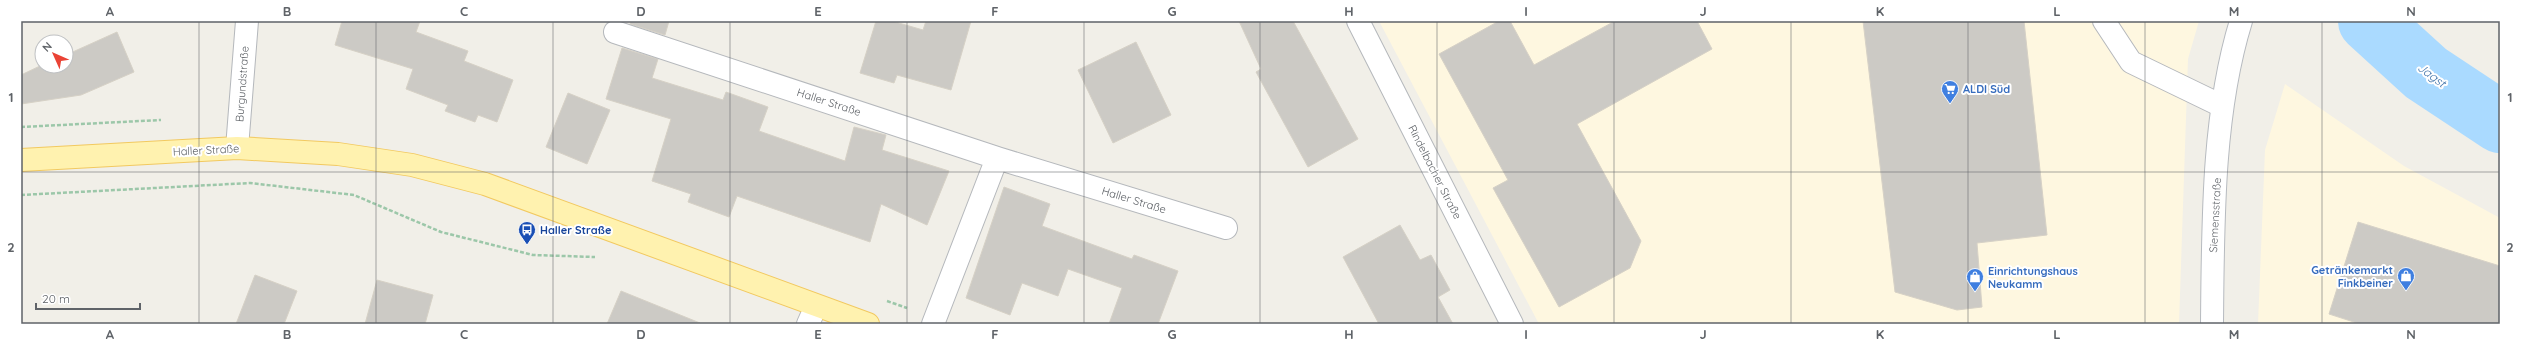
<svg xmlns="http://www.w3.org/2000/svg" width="2521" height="345" font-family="Quicksand,sans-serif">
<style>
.commercial{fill:#fef7e0}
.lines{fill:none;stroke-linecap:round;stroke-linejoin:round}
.river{stroke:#aadaff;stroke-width:62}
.building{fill:#cccac5;stroke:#d6d1c6}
.minor-casing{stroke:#b5b8bc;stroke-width:24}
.secondary-casing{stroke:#b6babf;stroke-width:24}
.primary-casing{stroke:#f2c960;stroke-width:24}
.path{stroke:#9cc7a9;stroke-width:2.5;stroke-dasharray:4 2;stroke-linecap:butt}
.minor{stroke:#fff;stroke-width:22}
.secondary{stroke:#fff;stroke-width:22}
.primary{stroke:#fff2af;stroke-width:22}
.grid{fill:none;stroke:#5f6368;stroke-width:1;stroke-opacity:0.55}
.labels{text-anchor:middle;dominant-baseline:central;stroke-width:4;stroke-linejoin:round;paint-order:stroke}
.street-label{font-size:11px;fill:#5f6368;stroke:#fff}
.shop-label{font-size:11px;font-weight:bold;fill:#366cbe;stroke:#fff;text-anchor:start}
.transit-label{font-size:11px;font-weight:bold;fill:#164399;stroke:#fff;text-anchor:start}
.water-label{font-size:12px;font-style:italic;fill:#4174aa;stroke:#fff}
.neatline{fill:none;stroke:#5f6368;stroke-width:1.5}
.grid-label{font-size:13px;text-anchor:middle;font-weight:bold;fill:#5f6368}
</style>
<rect width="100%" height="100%" fill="#f1efe8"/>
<path class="commercial" d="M 1379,21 L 2199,21 L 2188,59 L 2179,324 L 1539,324 Z
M 2285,84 L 2404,166 L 2500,218 L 2500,324 L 2258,324 L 2265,150 Z"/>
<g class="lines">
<path class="river" d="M 2369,21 L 2426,73 L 2500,122"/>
</g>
<path class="building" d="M 342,21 L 420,21 L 416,32 L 468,51 L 464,61 L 513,80 L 497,122 L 478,115 L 475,122 L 445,111 L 448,105 L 406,89 L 413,69 L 335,45 Z
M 631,21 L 669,21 L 665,35 L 630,24 Z
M 876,21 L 892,21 L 923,30 L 926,21 L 971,21 L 951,90 L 897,75 L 894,83 L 860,73 Z
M 1239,21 L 1293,21 L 1358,139 L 1308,167 L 1256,72 L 1261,69 Z
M 1499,21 L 1510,21 L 1534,65 L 1615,21 L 1697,21 L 1712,49 L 1577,124 L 1641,241 L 1630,268 L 1559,307 L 1493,188 L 1508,180 L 1439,54 Z
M 1863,21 L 2024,21 L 2047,235 L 1977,243 L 1982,307 L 1957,310 L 1895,292 Z
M 117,32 L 134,72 L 81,95 L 21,104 L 21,75 L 42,65 L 66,66 L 66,55 Z
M 1136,42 L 1171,115 L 1113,143 L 1078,70 Z
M 622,48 L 658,59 L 652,78 L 723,100 L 726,92 L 768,107 L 759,131 L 845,161 L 854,127 L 886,135 L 882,150 L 949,171 L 927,225 L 881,204 L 870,242 L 737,196 L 729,217 L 688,202 L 691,194 L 652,181 L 671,119 L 606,99 Z
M 568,93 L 610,110 L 587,164 L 546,147 Z
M 1004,187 L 1050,204 L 1042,226 L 1132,259 L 1134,255 L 1178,271 L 1158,324 L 1109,324 L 1122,288 L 1068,269 L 1058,296 L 1022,283 L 1010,315 L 966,298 Z
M 2358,222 L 2500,266 L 2500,324 L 2360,324 L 2329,314 Z
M 1400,225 L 1420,260 L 1431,255 L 1450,290 L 1438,297 L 1453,324 L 1379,324 L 1343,257 Z
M 255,275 L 297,291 L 284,324 L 236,324 Z
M 377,280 L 433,295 L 425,324 L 365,324 Z
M 621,291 L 700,323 L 700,324 L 607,324 Z"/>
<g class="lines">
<defs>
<path id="minor" d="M 1358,21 L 1512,324
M 2104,21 L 2131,62 L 2222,106
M 615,32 L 997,158
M 237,148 L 247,21
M 808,324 L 816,306
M 933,324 L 997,158 L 1226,228"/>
<path id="secondary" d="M 2212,324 C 2213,226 2212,115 2241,21"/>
<path id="primary" d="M 21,160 L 237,148 L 338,154 L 412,165 L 485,184 L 868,324"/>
</defs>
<use href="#minor" class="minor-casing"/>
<use href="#secondary" class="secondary-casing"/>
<use href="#primary" class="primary-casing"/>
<path class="path" d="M 21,127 L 161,120
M 21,195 L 250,183 L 354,195 L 441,232 L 533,255 L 595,257
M 887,301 L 907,308"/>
<use href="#minor" class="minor"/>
<use href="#secondary" class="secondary"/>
<use href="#primary" class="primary"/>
</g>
<path class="grid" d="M 199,21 L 199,324M 376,21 L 376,324M 553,21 L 553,324M 730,21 L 730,324M 907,21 L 907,324M 1084,21 L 1084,324M 1260,21 L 1260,324M 1437,21 L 1437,324M 1614,21 L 1614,324M 1791,21 L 1791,324M 1968,21 L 1968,324M 2145,21 L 2145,324M 2322,21 L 2322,324M 21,172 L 2500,172"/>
<defs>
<symbol id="supermarket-pin" viewBox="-11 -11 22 30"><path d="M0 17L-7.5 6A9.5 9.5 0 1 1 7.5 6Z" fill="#3f7fe0" stroke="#fff"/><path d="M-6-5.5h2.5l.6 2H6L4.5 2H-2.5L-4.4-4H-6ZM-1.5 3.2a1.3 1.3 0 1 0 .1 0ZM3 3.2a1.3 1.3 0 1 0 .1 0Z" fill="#fff"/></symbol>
<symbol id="bus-pin" viewBox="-11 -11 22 30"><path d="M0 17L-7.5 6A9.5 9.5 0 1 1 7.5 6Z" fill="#1a4fb4" stroke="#fff"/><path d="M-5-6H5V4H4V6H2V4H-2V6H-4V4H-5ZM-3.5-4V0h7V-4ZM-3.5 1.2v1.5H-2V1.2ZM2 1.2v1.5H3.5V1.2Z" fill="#fff"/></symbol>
<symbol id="shop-pin" viewBox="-11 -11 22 30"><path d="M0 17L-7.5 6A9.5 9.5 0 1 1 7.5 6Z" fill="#3f7fe0" stroke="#fff"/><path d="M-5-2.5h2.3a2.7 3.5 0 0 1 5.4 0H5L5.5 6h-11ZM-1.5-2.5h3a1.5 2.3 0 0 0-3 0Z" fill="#fff"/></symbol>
</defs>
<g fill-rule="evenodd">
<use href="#supermarket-pin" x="1940" y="79" width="20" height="27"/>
<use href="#bus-pin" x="517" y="220" width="20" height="27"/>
<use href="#shop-pin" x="2396" y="266" width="20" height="27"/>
<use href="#shop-pin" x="1965" y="267" width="20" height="27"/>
</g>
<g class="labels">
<g class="street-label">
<text transform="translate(242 84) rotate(-86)">Burgundstraße</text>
<text transform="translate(829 102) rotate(18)">Haller Straße</text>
<text transform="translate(206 150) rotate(-3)">Haller Straße</text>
<text transform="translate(1435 172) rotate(63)">Rindelbacher Straße</text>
<text transform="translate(1134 200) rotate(17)">Haller Straße</text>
<text transform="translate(2215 215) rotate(-87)">Siemensstraße</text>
</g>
<g class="shop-label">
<text x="1963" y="89">ALDI Süd</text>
<text x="2393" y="270" text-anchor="end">Getränkemarkt<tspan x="2393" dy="13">Finkbeiner</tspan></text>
<text x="1988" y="271">Einrichtungshaus<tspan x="1988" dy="13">Neukamm</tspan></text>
</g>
<g class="transit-label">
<text x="540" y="230">Haller Straße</text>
</g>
<g class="water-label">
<text transform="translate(2432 75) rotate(37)">Jagst</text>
</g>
</g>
<rect width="2521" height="345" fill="none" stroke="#ffffff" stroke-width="44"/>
<g transform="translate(54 54) rotate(315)"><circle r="19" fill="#ffffff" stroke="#bfc1c3"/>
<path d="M0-3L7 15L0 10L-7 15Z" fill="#ea4335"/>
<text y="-6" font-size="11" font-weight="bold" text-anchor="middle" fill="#5f6368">N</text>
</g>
<path d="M36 303v6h104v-6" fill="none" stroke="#5f6368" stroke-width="2"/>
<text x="42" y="303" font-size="12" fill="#5f6368" stroke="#ffffff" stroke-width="3" paint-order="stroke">20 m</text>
<rect x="22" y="22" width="2477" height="301" class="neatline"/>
<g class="grid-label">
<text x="110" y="16">A</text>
<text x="287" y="16">B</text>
<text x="464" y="16">C</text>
<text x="641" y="16">D</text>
<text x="818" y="16">E</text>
<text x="995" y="16">F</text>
<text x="1172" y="16">G</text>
<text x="1349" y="16">H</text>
<text x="1526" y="16">I</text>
<text x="1703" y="16">J</text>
<text x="1880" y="16">K</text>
<text x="2057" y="16">L</text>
<text x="2234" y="16">M</text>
<text x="2411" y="16">N</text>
<text x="11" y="102">1</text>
<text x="2510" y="102">1</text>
<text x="11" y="252">2</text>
<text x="2510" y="252">2</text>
<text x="110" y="339">A</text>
<text x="287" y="339">B</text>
<text x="464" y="339">C</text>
<text x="641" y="339">D</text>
<text x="818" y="339">E</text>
<text x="995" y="339">F</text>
<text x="1172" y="339">G</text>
<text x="1349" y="339">H</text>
<text x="1526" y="339">I</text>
<text x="1703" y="339">J</text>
<text x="1880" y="339">K</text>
<text x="2057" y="339">L</text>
<text x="2234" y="339">M</text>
<text x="2411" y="339">N</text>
</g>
</svg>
